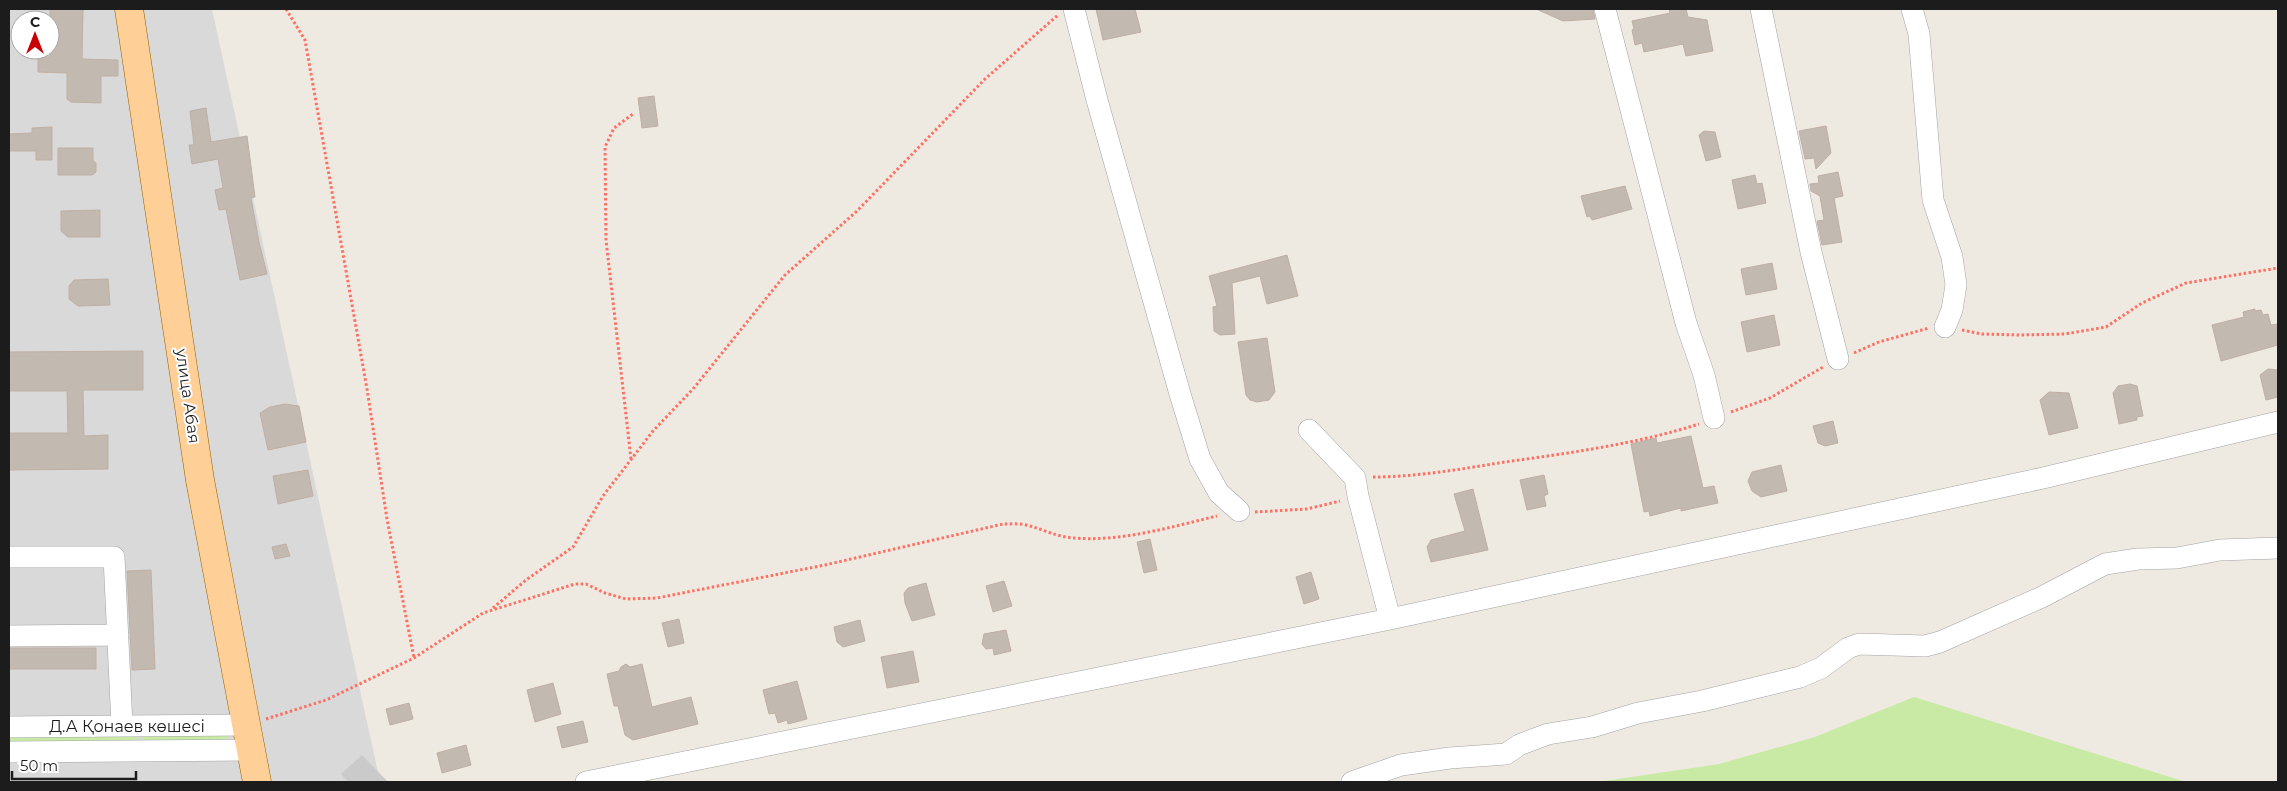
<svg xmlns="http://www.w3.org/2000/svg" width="2287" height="791" font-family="Montserrat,sans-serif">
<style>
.residential{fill:#dad9d9;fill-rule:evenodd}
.religious{fill:#cacaca}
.grass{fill:#c8eaa5}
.building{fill:#c2b9b1;stroke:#c0afa3}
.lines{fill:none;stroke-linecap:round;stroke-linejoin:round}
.minor-casing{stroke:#a3a3a3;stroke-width:22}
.major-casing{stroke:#946100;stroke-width:29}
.path{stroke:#fe7063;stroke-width:3;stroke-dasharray:2.5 2.5;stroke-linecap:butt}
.minor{stroke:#fff;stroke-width:21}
.major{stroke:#fecf96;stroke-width:28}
.labels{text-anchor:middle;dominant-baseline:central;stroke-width:4;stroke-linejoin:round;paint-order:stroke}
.street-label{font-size:16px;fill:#1c1c1c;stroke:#fff}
</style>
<rect width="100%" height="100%" fill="#eeeae1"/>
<path class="residential" d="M 9,9 L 212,9 L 380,782 L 9,782 ZM 20,20 L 50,20 L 50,50 L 20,50 Z"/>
<path class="religious" d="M 362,755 L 388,782 L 348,782 L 341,774 Z"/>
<path class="grass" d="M 1914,697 L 2186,782 L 1598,782 L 1719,764 L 1815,737 Z
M 228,732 L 228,742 L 142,742 L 141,735 Z
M 137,734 L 137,743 L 9,745 L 9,735 Z"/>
<path class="building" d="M 50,9 L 83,9 L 82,59 L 118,60 L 118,76 L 101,76 L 101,103 L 71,102 L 67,99 L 67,73 L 38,72 L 38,57 L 50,57 Z
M 1096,9 L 1135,9 L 1141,32 L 1103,40 Z
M 1536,9 L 1593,9 L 1595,19 L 1563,21 Z
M 1669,9 L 1686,9 L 1688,17 L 1707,20 L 1713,51 L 1686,56 L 1683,44 L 1644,52 L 1642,43 L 1635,45 L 1632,30 L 1634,29 L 1632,21 L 1670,13 Z
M 654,96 L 658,126 L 642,128 L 638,98 Z
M 206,108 L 211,142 L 247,136 L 255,197 L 251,198 L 259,242 L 267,274 L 240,280 L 226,209 L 219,210 L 215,190 L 223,188 L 218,159 L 192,164 L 189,145 L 194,145 L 190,111 Z
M 1826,126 L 1831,153 L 1816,169 L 1814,158 L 1805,159 L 1799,131 Z
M 52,127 L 52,160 L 36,160 L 36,151 L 9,151 L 9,134 L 32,133 L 32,128 Z
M 1704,131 L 1715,132 L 1721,157 L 1706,161 L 1699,135 Z
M 58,148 L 93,148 L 93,161 L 96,163 L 96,172 L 92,175 L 58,175 Z
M 1838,172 L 1843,196 L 1834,198 L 1842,242 L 1822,245 L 1817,221 L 1824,220 L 1820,196 L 1811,191 L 1810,184 L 1819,183 L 1818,176 Z
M 1755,175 L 1757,184 L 1762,183 L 1766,203 L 1738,209 L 1732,180 Z
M 1625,186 L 1632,209 L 1592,220 L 1590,216 L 1587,217 L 1581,196 Z
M 100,210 L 100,237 L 68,237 L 61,231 L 61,211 Z
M 1287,255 L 1298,296 L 1267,304 L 1260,276 L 1232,283 L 1235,334 L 1220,335 L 1214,331 L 1213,307 L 1217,306 L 1209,276 Z
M 1772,263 L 1777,289 L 1746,295 L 1741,269 Z
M 108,279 L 110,305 L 78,306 L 69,299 L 69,286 L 74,280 Z
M 2255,309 L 2255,311 L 2261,310 L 2263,315 L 2268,314 L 2271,325 L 2278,324 L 2278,345 L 2221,361 L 2212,325 L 2244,317 L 2243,312 Z
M 1774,315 L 1780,345 L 1747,352 L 1741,322 Z
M 1267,338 L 1275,392 L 1269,400 L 1257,402 L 1250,400 L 1246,395 L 1238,342 Z
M 143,351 L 143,390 L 83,390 L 84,436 L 108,435 L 108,469 L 9,470 L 9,433 L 68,433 L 67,391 L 9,391 L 9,352 Z
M 2268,369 L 2278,370 L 2278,397 L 2266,400 L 2260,375 Z
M 2130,384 L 2137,386 L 2143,416 L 2137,417 L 2137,420 L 2119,424 L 2113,393 L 2118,386 Z
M 2049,392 L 2069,393 L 2078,428 L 2049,435 L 2040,400 Z
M 285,404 L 299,406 L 306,442 L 268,450 L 260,413 L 270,407 Z
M 1833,421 L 1838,443 L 1825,446 L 1818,443 L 1813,426 Z
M 1691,436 L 1703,488 L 1714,486 L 1718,503 L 1681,511 L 1681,508 L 1650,516 L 1649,511 L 1644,512 L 1631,444 L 1656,438 L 1657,443 Z
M 1781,465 L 1787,491 L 1761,497 L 1752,491 L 1748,481 L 1752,472 Z
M 308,470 L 313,496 L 278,504 L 273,476 Z
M 1544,475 L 1548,494 L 1544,496 L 1546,506 L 1527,510 L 1520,480 Z
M 1473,489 L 1488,550 L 1431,562 L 1427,547 L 1431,540 L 1465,531 L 1454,494 Z
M 1150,539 L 1157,570 L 1144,573 L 1137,542 Z
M 286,544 L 290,556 L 275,559 L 272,547 Z
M 151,570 L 155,669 L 132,670 L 127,571 Z
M 1311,572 L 1319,599 L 1304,604 L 1296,577 Z
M 1004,581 L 1012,606 L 993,612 L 986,586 Z
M 926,583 L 935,615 L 912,621 L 905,603 L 904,593 L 908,588 Z
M 679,619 L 684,643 L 668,647 L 662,623 Z
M 860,620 L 865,641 L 843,647 L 837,642 L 834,627 Z
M 1006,630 L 1011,651 L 994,655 L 993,648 L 986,649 L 982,644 L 984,634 Z
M 9,648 L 96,648 L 96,669 L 9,669 Z
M 913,651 L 919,682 L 887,688 L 881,657 Z
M 626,664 L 630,667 L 642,664 L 652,707 L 691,697 L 698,724 L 633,740 L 625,735 L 618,706 L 614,706 L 607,674 L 619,671 L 621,667 Z
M 797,681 L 807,719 L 788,724 L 787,720 L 778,723 L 775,713 L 769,714 L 763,690 Z
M 553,683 L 561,714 L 535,722 L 527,690 Z
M 409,703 L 413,719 L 390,725 L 386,709 Z
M 583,721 L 588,742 L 562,748 L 557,727 Z
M 466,745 L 471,765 L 442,773 L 437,753 Z"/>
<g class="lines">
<defs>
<path id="minor" d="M 1074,9 L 1097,100 L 1180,394 L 1200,459 L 1219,493 L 1239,511
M 1605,9 L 1686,323 L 1704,375 L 1714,418
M 1761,9 L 1811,252 L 1838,359
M 1912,9 L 1919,34 L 1933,200 L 1952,257 L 1956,285 L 1952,310 L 1945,327
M 1309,430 L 1355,478 L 1358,496 L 1390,619
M 9,557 L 114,557 L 122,726
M 9,636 L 118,635
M 9,727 L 246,725
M 9,752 L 251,750
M 586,782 L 1390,619 L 2043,478 L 2278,422
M 1352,782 L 1401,765 L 1450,758 L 1506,754 L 1519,745 L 1548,734 L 1592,727 L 1638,713 L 1702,701 L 1800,677 L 1821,668 L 1848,648 L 1859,644 L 1925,646 L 1940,642 L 2042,597 L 2105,564 L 2138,559 L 2177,558 L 2220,550 L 2278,548"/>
<path id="major" d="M 129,9 L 200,480 L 257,782"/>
</defs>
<use href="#minor" class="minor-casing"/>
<use href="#major" class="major-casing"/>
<path class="path" d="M 286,9 L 305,40 L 367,389 L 387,519 L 414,658
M 1962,330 L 1982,334 L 2021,335 L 2065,334 L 2106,327 L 2142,303 L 2186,283 L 2278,268
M 1854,353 L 1879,342 L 1929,328
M 1731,412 L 1770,398 L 1823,367
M 631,459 L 606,240 L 605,147 L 614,128 L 633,114
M 1373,477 C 1417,477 1461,469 1505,462 C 1570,453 1636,444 1699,424
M 1255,512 L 1307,509 L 1340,501
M 493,608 L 526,580 L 573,547 L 603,496 L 653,431 L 693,389 L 785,275 L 857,211 L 985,79 L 1058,15
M 266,719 L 326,700 L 414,658 L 483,613 L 575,584 L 586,584 L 605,593 L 626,599 L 657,598 L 825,565 L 1003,524 C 1011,524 1021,523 1030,526 C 1044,530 1058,537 1074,538 C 1121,542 1171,527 1217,516"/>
<use href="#minor" class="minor"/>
<use href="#major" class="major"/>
</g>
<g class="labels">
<g class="street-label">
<text transform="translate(188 396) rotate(82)">улица Абая</text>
<text x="127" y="726">Д.А Қонаев көшесі</text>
</g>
</g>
<rect width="2287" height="791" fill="none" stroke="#1c1c1c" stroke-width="20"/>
<g transform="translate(35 35)"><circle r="24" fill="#ffffff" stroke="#a4a4a4"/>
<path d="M0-4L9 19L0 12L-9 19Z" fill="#c80004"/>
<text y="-8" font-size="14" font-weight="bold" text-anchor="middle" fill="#1c1c1c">С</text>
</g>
<path d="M12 771v8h124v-8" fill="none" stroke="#1c1c1c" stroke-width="2.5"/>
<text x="20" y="771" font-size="15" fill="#1c1c1c" stroke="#ffffff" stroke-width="4" paint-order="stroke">50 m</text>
</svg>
